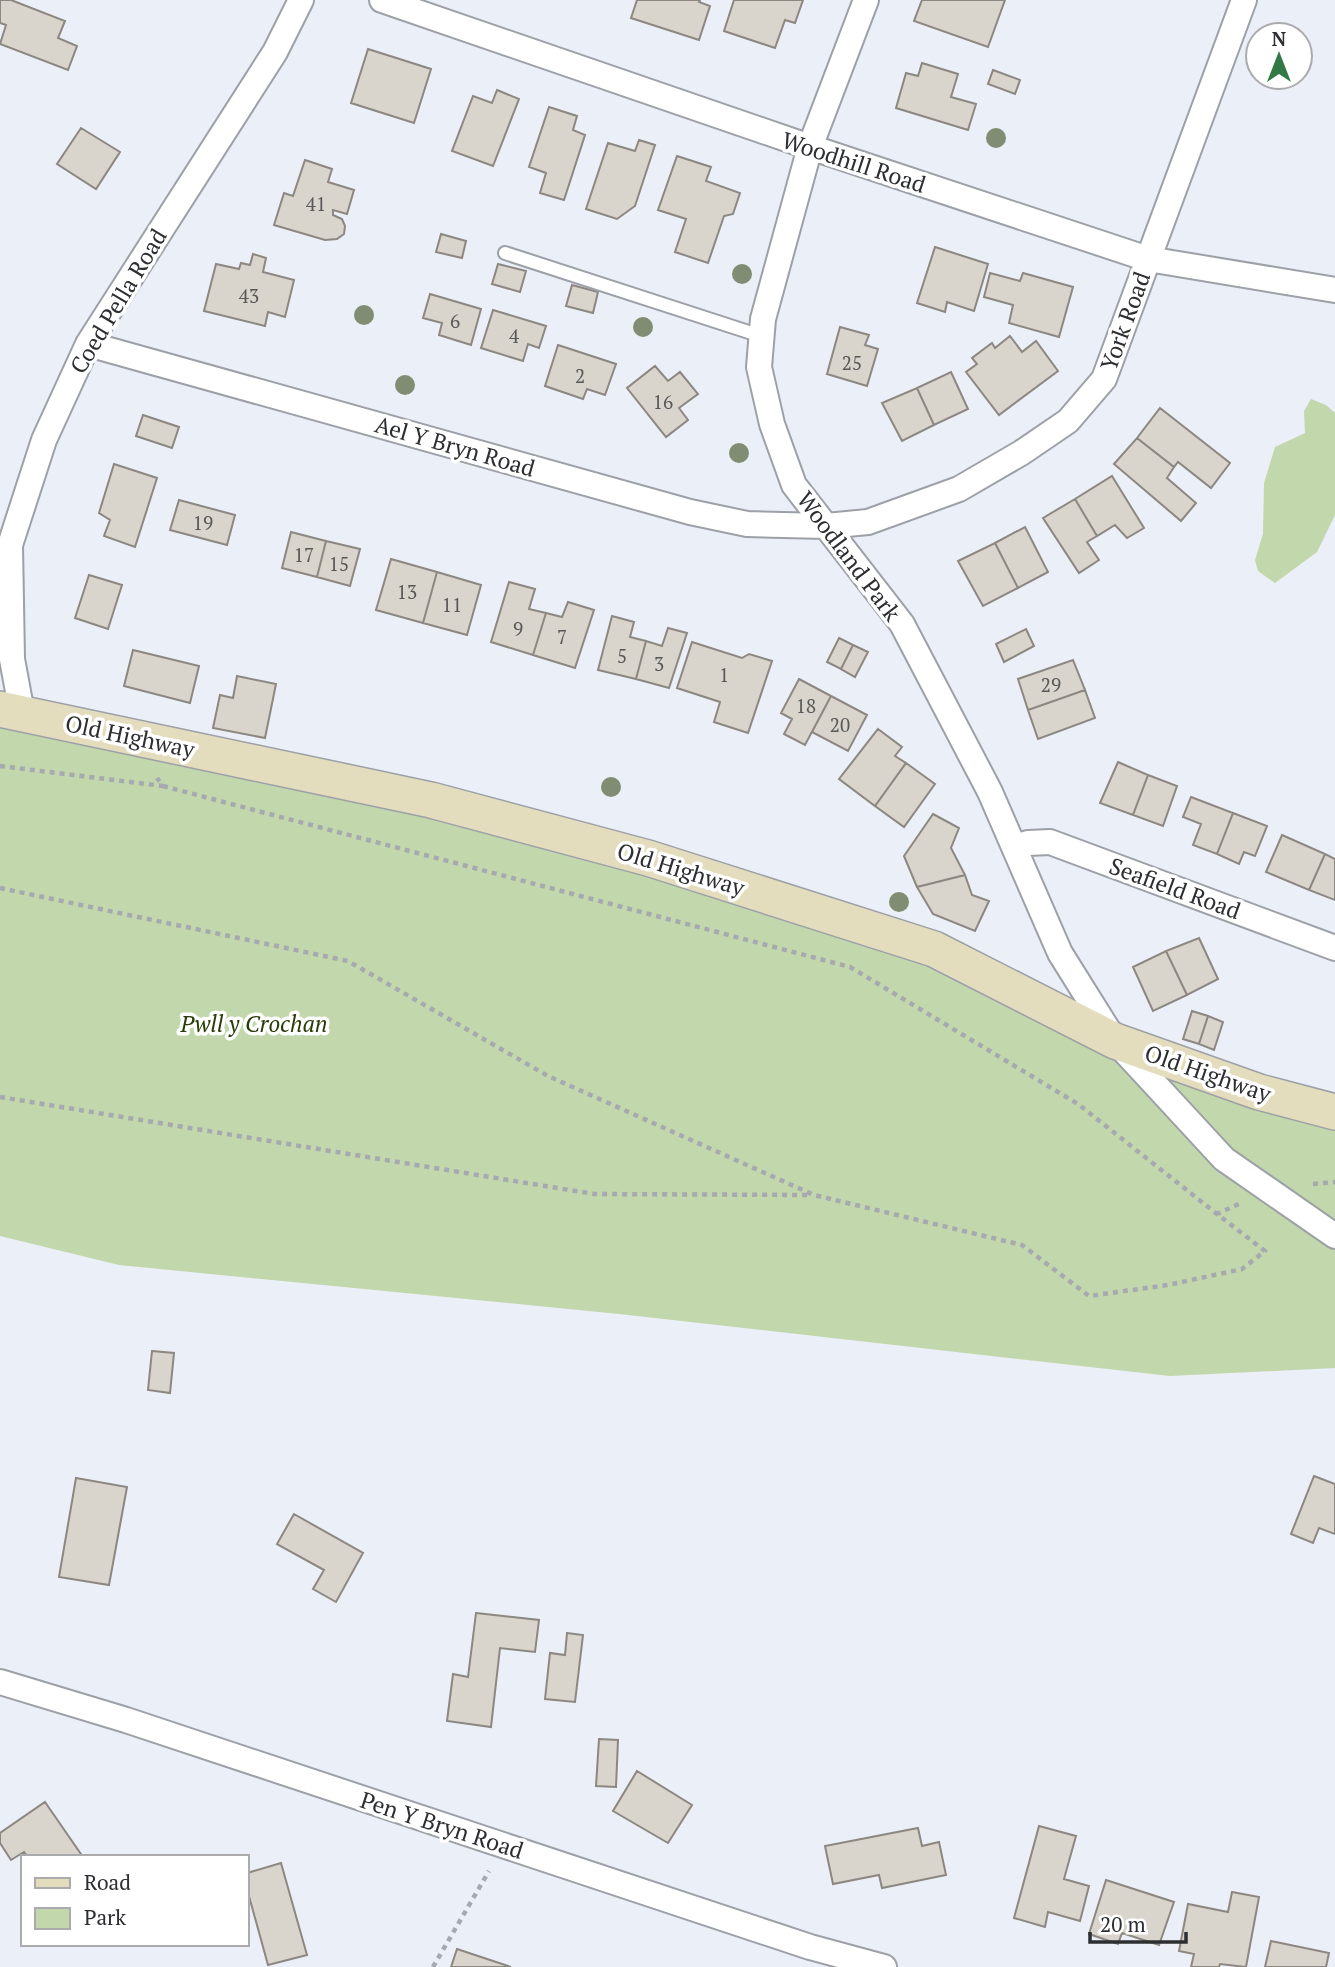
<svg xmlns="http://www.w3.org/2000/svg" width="1335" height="1967" font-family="'PT Serif',serif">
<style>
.green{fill:#c2d7ab}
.building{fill:#d9d4cc;stroke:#8c8780;stroke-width:2}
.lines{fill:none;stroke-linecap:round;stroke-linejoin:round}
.lane-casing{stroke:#9ca0a7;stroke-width:16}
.street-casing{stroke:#9ca0a7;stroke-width:28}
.secondary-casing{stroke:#9ca0a7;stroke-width:38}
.path{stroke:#a6a9af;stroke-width:4.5;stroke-dasharray:5 5;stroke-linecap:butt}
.lane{stroke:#fff;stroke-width:12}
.street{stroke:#fff;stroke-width:24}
.secondary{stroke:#e4ddbd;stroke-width:35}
.tree{fill:#808d73}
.labels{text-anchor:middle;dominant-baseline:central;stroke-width:7;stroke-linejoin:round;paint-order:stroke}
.number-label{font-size:19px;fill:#585858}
.street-label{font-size:23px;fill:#2d2e31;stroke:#fff}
.park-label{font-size:23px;font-style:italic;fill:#283c07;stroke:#fff}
</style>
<rect width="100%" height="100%" fill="#ebeff7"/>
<path class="green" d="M 1311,399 L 1326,405 L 1335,413 L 1335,515 L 1317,552 L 1275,583 L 1258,571 L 1255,560 L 1263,534 L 1264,483 L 1275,447 L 1305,433 L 1304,411 Z
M 0,709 L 648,858 L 1335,1112 L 1335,1368 L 1170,1376 L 619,1314 L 119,1265 L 0,1236 Z"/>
<path class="building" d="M 0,0 L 11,0 L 65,21 L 58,38 L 77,46 L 68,70 L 0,44 L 6,25 L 0,23 Z
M 637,0 L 700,0 L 699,2 L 710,6 L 699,40 L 631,18 Z
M 734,0 L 803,0 L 795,23 L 785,20 L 775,48 L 724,31 Z
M 922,0 L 1005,0 L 988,47 L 914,21 Z
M 368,49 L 431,69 L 414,123 L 351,103 Z
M 922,63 L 958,74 L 951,97 L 976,104 L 968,130 L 896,108 L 906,73 L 918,76 Z
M 993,70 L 1020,80 L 1015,94 L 988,84 Z
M 497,90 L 519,99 L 493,166 L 452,151 L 473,96 L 492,103 Z
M 549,107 L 577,116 L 573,130 L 585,135 L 564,200 L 540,193 L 546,173 L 529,167 Z
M 81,128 L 120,152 L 96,189 L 57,164 Z
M 639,140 L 655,145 L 635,206 L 617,219 L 586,209 L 608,143 L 635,151 Z
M 677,156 L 711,167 L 706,181 L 740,193 L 733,214 L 724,216 L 708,263 L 675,252 L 686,219 L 658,210 Z
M 305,160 L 332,169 L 328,182 L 354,190 L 347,214 L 333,210 L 333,215 L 342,219 L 345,226 L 344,234 L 337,239 L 325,240 L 274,225 L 284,193 L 293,196 Z
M 441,234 L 466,241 L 462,258 L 436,252 Z
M 935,247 L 988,264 L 974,311 L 947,302 L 945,312 L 917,303 Z
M 253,254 L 266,258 L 263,272 L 294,280 L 285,317 L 268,312 L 265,326 L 204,311 L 216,264 L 239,269 L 241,263 L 250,265 Z
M 498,264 L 526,271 L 520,292 L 492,284 Z
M 990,273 L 1020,281 L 1023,273 L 1073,287 L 1059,337 L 1009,323 L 1013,305 L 984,297 Z
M 572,285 L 598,292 L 593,313 L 566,306 Z
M 430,294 L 481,309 L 471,345 L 439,335 L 442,323 L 423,318 Z
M 493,310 L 546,326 L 539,348 L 528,344 L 523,361 L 481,348 Z
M 840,327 L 869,335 L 865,345 L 878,349 L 867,386 L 827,374 Z
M 1010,336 L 1022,352 L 1036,341 L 1058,371 L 999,415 L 966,372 L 977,364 L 972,358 L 992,343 L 995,348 Z
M 558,345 L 616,364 L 605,395 L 587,389 L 583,399 L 545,386 Z
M 655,366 L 668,381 L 680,372 L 698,394 L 679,408 L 688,420 L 666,437 L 627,388 Z
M 951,372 L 968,409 L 934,425 L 917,388 Z
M 917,388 L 934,425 L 902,441 L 882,403 Z
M 1160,408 L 1230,463 L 1211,488 L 1178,462 L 1174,467 L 1137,438 Z
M 143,415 L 179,427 L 172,448 L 136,436 Z
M 1137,438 L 1174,467 L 1167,478 L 1196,503 L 1181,521 L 1114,464 Z
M 114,464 L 157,478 L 135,547 L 104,536 L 110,520 L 99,513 Z
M 1112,476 L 1144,528 L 1127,538 L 1115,525 L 1097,536 L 1075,499 Z
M 1075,499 L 1097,536 L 1087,542 L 1099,560 L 1079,573 L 1043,518 Z
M 179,500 L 235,515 L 227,545 L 170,530 Z
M 1025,527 L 1048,572 L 1018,588 L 995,543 Z
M 291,532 L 326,541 L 317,577 L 282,568 Z
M 326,541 L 360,549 L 350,586 L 317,577 Z
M 995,543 L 1018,588 L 983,606 L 958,561 Z
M 391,559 L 437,572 L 423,623 L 376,610 Z
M 437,572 L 481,585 L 467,635 L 423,623 Z
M 89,575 L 122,585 L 108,629 L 75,618 Z
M 509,582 L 535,589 L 529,609 L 546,613 L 533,655 L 491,642 Z
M 568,602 L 594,610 L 575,668 L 533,655 L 546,613 L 562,617 Z
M 612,616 L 634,622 L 630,637 L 646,641 L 636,679 L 598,670 Z
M 668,628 L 687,633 L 669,688 L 636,679 L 646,641 L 662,646 Z
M 1026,629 L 1034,646 L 1004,662 L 996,644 Z
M 839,638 L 853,645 L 841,669 L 827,662 Z
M 692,642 L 742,658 L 749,654 L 772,661 L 748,733 L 714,722 L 720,702 L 677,688 Z
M 853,645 L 868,652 L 855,677 L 841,669 Z
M 133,650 L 199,666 L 190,703 L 124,686 Z
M 1073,660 L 1085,690 L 1028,710 L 1018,679 Z
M 237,676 L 276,684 L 265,738 L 213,728 L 220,695 L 233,698 Z
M 799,679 L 831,696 L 805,745 L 784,734 L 792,719 L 781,713 Z
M 1085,690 L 1095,718 L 1038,739 L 1028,710 Z
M 831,696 L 867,715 L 848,751 L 812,732 Z
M 878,729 L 902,747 L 895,756 L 906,763 L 875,806 L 839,779 Z
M 1118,762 L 1148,775 L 1133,815 L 1100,803 Z
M 906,763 L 935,784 L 904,827 L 875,806 Z
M 1148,775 L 1177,786 L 1163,826 L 1133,815 Z
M 1191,797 L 1233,813 L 1217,854 L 1193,845 L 1201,824 L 1183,817 Z
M 1233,813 L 1267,826 L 1255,856 L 1244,852 L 1239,864 L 1217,854 Z
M 933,814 L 959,828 L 951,848 L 965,875 L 917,887 L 904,856 Z
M 1282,835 L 1325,854 L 1309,890 L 1266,872 Z
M 1325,854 L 1335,859 L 1335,900 L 1309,890 Z
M 965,875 L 972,895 L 989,901 L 975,931 L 933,914 L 917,887 Z
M 1199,938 L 1218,979 L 1187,995 L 1166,951 Z
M 1166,951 L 1187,995 L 1153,1011 L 1133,967 Z
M 1192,1011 L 1208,1016 L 1199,1044 L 1183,1039 Z
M 1208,1016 L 1223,1022 L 1214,1050 L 1199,1044 Z
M 152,1351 L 174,1353 L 170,1393 L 148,1390 Z
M 1314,1476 L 1335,1484 L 1335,1534 L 1319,1528 L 1313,1543 L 1291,1534 Z
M 76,1478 L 127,1487 L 109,1585 L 59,1577 Z
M 294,1514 L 363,1553 L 336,1602 L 313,1589 L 324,1570 L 277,1544 Z
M 476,1613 L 539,1620 L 535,1652 L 500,1648 L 491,1727 L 447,1721 L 453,1674 L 468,1677 Z
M 567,1633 L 583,1635 L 575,1702 L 545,1699 L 550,1653 L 565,1655 Z
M 599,1739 L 618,1740 L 616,1787 L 596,1786 Z
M 637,1771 L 692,1805 L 668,1843 L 613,1811 Z
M 45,1802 L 83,1857 L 28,1857 L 24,1852 L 11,1860 L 0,1843 L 0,1833 Z
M 1039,1826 L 1076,1836 L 1064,1879 L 1089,1886 L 1080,1921 L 1048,1912 L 1045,1927 L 1014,1918 Z
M 918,1828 L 922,1846 L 939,1842 L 946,1875 L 882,1888 L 879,1875 L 833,1884 L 825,1846 Z
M 281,1863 L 307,1955 L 268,1965 L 247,1889 L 247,1873 Z
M 1106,1880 L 1174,1902 L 1159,1945 L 1122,1933 L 1118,1944 L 1089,1934 Z
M 1232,1892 L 1259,1897 L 1246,1967 L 1220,1964 L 1219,1967 L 1191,1967 L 1194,1954 L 1179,1951 L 1188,1904 L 1228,1912 Z
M 1271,1941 L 1329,1953 L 1326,1967 L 1265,1967 Z
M 457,1949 L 511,1967 L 451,1967 Z"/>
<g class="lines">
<defs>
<path id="lane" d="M 505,253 L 761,336"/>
<path id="street" d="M 382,0 L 810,147 L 1148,259 L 1335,290
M 866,0 L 810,147 L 763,319 L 759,367 L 772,424 L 794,485 L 902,624 L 990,792 L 1060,953 L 1115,1041 L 1224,1159 L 1335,1236
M 88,344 L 690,512 L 747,524 L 826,526 L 868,522 L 959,489 L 1021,453 L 1068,421 L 1104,379 L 1244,0
M 22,713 L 12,659 L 10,545 L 44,440 L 88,344 L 275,52 L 301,0
M 1014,847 L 1028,843 L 1050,842 L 1335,948
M 0,1682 L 126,1720 L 810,1947 L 884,1967"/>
<path id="secondary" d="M 0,709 L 431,800 L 648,858 L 934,949 L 1115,1041 L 1259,1092 L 1335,1112"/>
</defs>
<use href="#lane" class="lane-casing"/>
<use href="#street" class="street-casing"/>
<use href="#secondary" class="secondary-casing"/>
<path class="path" d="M 0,766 L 163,786 L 157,778
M 163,786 L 850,967 L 1078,1104 L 1217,1214
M 0,888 L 348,961 L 548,1076 L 814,1195 L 1022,1245 L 1089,1296 L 1168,1285 L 1242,1269 L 1265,1251 L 1217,1214 L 1241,1203
M 0,1097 L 594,1194 L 810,1195
M 1313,1184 L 1335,1182
M 433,1967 L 489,1871"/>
<use href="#lane" class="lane"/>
<use href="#street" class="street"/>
<use href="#secondary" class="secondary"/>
</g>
<g class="tree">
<circle cx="996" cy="138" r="10"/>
<circle cx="742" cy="274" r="10"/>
<circle cx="364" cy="315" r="10"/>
<circle cx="643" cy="327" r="10"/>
<circle cx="405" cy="385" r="10"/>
<circle cx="739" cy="453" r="10"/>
<circle cx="611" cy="787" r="10"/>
<circle cx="899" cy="902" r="10"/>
</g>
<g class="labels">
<g class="number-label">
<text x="316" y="203">41</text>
<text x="249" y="295">43</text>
<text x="455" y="320">6</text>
<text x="514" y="335">4</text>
<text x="852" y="362">25</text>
<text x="580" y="375">2</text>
<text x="663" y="401">16</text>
<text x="203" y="522">19</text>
<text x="304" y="554">17</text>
<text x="339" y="563">15</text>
<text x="407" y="591">13</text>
<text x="452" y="604">11</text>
<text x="518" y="628">9</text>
<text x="562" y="636">7</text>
<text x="622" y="655">5</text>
<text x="659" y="663">3</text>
<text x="724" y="674">1</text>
<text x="1051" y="684">29</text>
<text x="806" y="705">18</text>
<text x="840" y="724">20</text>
</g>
<g class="street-label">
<text transform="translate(854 162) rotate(18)">Woodhill Road</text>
<text transform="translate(118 301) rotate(-59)">Coed Pella Road</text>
<text transform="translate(1125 321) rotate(-70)">York Road</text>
<text transform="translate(455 446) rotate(16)">Ael Y Bryn Road</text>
<text transform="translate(849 556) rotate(53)">Woodland Park</text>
<text transform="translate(130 736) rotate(12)">Old Highway</text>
<text transform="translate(681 869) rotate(17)">Old Highway</text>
<text transform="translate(1175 888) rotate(20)">Seafield Road</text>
<text transform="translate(1208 1073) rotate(19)">Old Highway</text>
<text transform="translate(442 1825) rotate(18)">Pen Y Bryn Road</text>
</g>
<g class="park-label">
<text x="254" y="1023">Pwll y Crochan</text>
</g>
</g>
<rect x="21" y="1855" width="228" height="91" fill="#ffffff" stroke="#ababad" stroke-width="2"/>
<rect x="35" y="1878" width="35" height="10" fill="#e4ddbd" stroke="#ababad" stroke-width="2"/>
<text x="84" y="1890" font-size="21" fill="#2d2e31">Road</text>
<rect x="35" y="1908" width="35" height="21" fill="#c2d7ab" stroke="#ababad" stroke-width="2"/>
<text x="84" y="1925" font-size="21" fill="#2d2e31">Park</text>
<g transform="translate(1279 56)"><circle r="33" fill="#ffffff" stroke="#ababad" stroke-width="2"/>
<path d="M0-5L12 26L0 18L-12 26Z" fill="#327946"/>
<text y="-10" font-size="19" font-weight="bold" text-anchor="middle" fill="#2d2e31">N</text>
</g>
<path d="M1090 1932v10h96v-10" fill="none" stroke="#2d2e31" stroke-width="3.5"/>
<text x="1100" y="1932" font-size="21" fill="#2d2e31" stroke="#ffffff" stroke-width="5" paint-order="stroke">20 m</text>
</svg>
